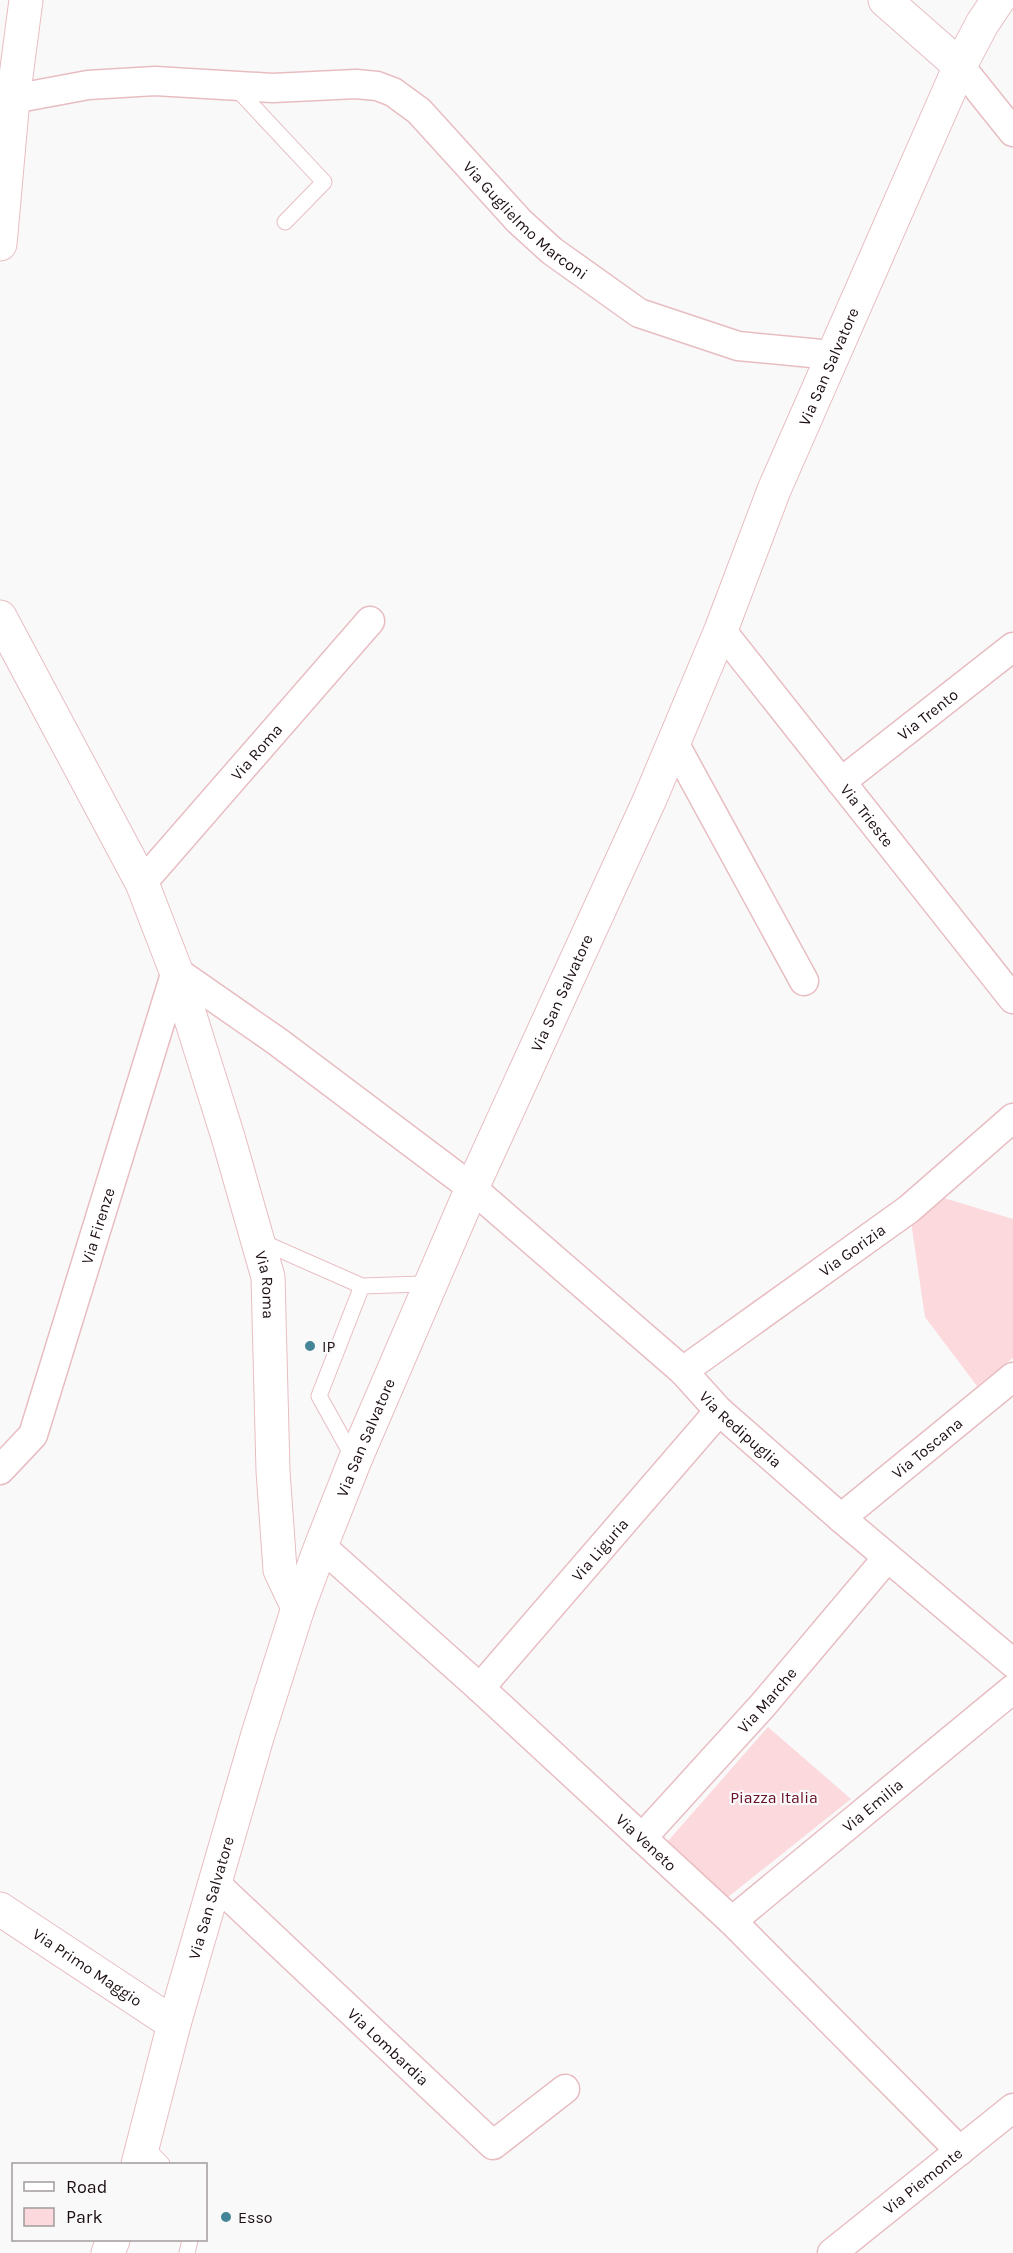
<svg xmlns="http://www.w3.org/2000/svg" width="1013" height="2253" font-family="Karla,sans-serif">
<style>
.green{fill:#fcd9dd}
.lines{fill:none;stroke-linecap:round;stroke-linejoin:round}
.lane-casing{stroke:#e8bdc2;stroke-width:17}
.street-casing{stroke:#e8bdc2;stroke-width:31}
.secondary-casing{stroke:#e8bdc2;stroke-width:35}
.lane{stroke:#fff;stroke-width:15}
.street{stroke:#fff;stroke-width:28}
.secondary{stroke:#fff;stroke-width:33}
.poi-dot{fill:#448598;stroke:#f9f9f9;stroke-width:2}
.labels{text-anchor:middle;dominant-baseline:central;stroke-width:4.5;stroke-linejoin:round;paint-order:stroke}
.street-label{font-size:16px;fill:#1d0f11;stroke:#f9f9f9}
.poi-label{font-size:16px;fill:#1d0f11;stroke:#f9f9f9;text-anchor:start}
.park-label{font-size:16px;fill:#660f29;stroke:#f9f9f9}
</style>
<rect width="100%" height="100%" fill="#f9f9f9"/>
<path class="green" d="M 934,1195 L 1013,1219 L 1013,1358 L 977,1386 L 925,1317 L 910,1215 Z
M 768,1727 L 851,1799 L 728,1897 L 668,1841 Z"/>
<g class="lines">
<defs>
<path id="lane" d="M 236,88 L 324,182 L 285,222
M 260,1241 L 362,1286
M 354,1459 L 319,1396 L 362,1286 L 422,1284 L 430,1287
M 144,2145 L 162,2164
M 187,2253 L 190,2240"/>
<g id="street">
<path d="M 960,66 L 1013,132"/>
<path id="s1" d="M 13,99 L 88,85 L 155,81 L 273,88 L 356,84 L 377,86 L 393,92 L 419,111 L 519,221 L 552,251 L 639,313 L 738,346 L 832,355"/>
<path id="s2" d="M 721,630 L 1013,999"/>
<path d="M 673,741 L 804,981"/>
<path id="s3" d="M 841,782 L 1013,647"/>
<path id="s4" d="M 142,883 L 370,621"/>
<path id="s5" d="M 683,1371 L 909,1209 L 1013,1118"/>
<path id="s6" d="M 0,1470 L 33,1435 L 176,971 L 278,1042 L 472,1188 L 683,1371 L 719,1411 L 841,1518 L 1013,1663"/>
<path id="s7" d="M 841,1518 L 1013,1377"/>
<path id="s8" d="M 321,1546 L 480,1688 L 732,1921 L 960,2151"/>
<path id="s9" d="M 480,1688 L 719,1411"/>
<path id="s10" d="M 642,1838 L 763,1705 L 887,1558"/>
<path id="s11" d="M 216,1884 L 493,2145 L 565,2089"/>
<path id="s12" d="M 732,1921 L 1013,1689"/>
<path id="s13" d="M 832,2253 L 1013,2108"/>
</g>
<g id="secondary">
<path d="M 885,0 L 960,66"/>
<path d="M 0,244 L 13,99 L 26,0"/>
<path id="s14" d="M 0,617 L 142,883 L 176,971 L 228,1137 L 268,1277 L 273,1471 L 280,1570 L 298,1608"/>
<path id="s15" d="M 0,1909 L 174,2024"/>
<path id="s16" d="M 138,2164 L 174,2024 L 258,1734 L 298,1608 L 321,1546 L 355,1460 L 472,1188 L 650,799 L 721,630 L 774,490 L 960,66 L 982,24 L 998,0"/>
<path d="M 108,2253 L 113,2240"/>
</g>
</defs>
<use href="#lane" class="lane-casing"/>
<use href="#street" class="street-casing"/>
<use href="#secondary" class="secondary-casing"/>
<use href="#lane" class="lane"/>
<use href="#street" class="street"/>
<use href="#secondary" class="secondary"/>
</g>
<g class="poi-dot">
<circle cx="310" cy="1346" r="6"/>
<circle cx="226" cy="2217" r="6"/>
</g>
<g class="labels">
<g class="street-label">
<text stroke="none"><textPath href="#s1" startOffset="568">Via Guglielmo Marconi</textPath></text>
<text stroke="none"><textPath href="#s16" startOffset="1929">Via San Salvatore</textPath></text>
<text stroke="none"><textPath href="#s3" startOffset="110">Via Trento</textPath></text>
<text stroke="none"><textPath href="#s4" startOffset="174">Via Roma</textPath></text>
<text stroke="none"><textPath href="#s2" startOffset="236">Via Trieste</textPath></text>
<text stroke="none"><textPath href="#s16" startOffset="1248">Via San Salvatore</textPath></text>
<text stroke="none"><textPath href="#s6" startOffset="267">Via Firenze</textPath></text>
<text stroke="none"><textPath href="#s5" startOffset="208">Via Gorizia</textPath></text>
<text stroke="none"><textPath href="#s14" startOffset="723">Via Roma</textPath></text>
<text stroke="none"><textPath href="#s6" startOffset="1262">Via Redipuglia</textPath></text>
<text stroke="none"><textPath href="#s16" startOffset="762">Via San Salvatore</textPath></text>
<text stroke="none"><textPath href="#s7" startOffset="111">Via Toscana</textPath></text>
<text stroke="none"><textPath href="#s9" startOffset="183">Via Liguria</textPath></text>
<text stroke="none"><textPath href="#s10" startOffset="186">Via Marche</textPath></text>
<text stroke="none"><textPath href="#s12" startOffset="182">Via Emilia</textPath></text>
<text stroke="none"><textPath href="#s8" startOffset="440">Via Veneto</textPath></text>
<text stroke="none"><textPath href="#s16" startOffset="276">Via San Salvatore</textPath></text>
<text stroke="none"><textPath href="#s15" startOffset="105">Via Primo Maggio</textPath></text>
<text stroke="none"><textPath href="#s11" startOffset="237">Via Lombardia</textPath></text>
<text stroke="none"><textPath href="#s13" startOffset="116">Via Piemonte</textPath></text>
</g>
<g class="poi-label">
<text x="322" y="1346">IP</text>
<text x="238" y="2217">Esso</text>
</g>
<g class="park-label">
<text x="774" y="1797">Piazza Italia</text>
</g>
</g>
<rect x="12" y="2163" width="195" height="78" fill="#f9f9f9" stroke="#a19b9c" stroke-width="1.5"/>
<rect x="24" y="2182" width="30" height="9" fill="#ffffff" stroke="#a19b9c" stroke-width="1.5"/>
<text x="66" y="2193" font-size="18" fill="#1d0f11">Road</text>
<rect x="24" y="2208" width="30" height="18" fill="#fcd9dd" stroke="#a19b9c" stroke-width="1.5"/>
<text x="66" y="2223" font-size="18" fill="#1d0f11">Park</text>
</svg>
